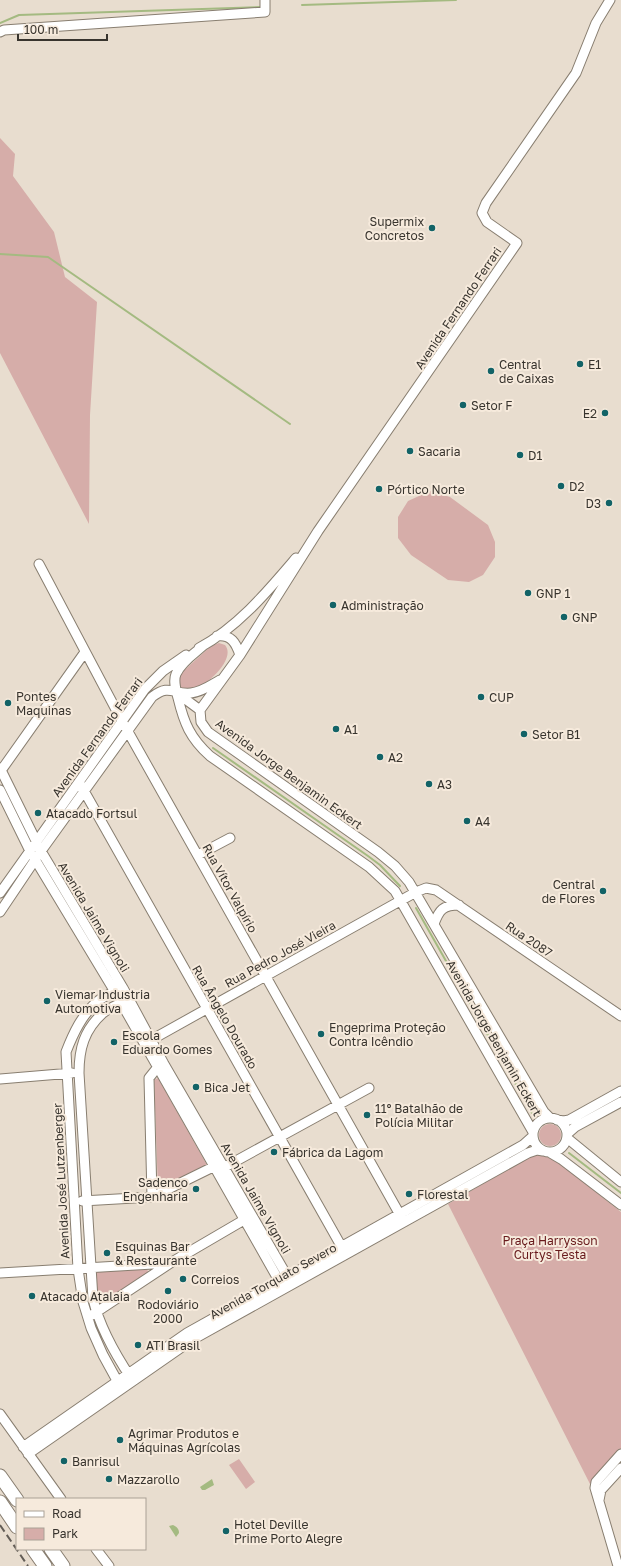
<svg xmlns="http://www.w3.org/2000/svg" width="621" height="1566" font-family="'Golos Text',sans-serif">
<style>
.green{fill:#d6ada9}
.water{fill:#a4ba81}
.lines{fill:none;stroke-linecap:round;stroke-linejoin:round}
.stream{stroke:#a4ba81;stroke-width:2}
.minor-casing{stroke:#887e70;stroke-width:11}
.highway-casing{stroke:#887e70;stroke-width:15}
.minor{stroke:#fff;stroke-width:9}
.highway{stroke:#fff;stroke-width:13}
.rail{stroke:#635d56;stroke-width:2;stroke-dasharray:8 4;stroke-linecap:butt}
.poi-dot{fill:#126367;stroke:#f6eadc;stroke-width:1.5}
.labels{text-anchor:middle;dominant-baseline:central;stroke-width:4;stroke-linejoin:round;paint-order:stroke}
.poi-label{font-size:12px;fill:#38342e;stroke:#f6eadc;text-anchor:start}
.street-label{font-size:12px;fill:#38342e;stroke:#f6eadc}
.park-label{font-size:12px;fill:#681a1c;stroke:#f6eadc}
</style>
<rect width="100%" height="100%" fill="#e8ddcf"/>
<path class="green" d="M 0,138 L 15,154 L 13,176 L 54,232 L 65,277 L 97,302 L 90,415 L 89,524 L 0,353 Z
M 430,491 L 450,497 L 488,525 L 495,542 L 495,557 L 483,575 L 469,582 L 448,580 L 411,555 L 398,538 L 398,517 L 408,501 Z
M 219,643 L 225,645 C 237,659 205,688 191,690 C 188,691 184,690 182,689 L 178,685 L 179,675 L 211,646 Z
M 158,1078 L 207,1165 L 158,1189 L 154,1080 Z
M539 1135a11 11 0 1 1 22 0a11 11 0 1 1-22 0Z
M 533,1155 L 544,1155 L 553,1158 L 621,1212 L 621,1449 L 590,1484 L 448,1204 Z
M 147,1269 L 149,1274 L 96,1309 L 93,1271 Z
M 239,1459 L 255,1482 L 246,1489 L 229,1465 Z"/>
<path class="water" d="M 212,1479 L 214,1485 L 205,1490 L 202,1490 L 200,1487 Z
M 173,1525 C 177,1527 179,1529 179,1533 L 176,1537 L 169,1526 Z"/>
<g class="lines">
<path class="stream" d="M 302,5 L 456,0
M 0,23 L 19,15 L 261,7
M 0,254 L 48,257 L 290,424
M 213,748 L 368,856 L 380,865 L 400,886
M 416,908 L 532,1113
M 569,1153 L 621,1193"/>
<defs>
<path id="minor" d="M 0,32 L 4,30 L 265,12 L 265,0
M 39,564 L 122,721 L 404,1222
M 217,636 C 231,634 236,643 240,655
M 204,645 C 195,653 181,662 176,674 C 173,681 176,690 178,698 C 184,723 190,738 210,756 L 369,867 L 395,891 L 533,1132
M 199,648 C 238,627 267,592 296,558
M 177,693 L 200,710
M 200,710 L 240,655 L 318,531 L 517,243 L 487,222 L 482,213 L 486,203 L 576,73 L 596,23 L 610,0
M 200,710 L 201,722 L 208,732 L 378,852 L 395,866 L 409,882 L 544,1112 L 550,1118
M 0,768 L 41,851 L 123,988 L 164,1064 L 290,1281
M 0,772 L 85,652
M 79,782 L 344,1251
M 0,790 L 30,851 L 115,992 L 282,1286
M 198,855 L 230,838
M 0,893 L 145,689 L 163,671 L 186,655
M 0,912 L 41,851 L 152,697 C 170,683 173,695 191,693 C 202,692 211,685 220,680
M 434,924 C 439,910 443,905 459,905
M 120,989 C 113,993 104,996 98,1001 C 82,1014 73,1034 66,1052 L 78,1269 L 83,1302 L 91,1328 L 103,1355 L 120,1386
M 125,1001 C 118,1005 109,1008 103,1013 C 84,1030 79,1049 79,1073 L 93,1299 C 100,1328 115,1354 131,1378
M 151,1040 L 416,892 L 426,888 L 436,890 L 621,1016
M 0,1079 L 72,1073
M533 1135a17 17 0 1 1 34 0a17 17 0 1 1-34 0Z
M 557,1120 L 564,1121 L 569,1120 L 621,1091
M 567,1134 L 575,1127 L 621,1102
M 567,1138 L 621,1182
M 549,1152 L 561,1159 L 621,1205
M 152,1197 L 149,1078 L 157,1068 L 162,1065
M 82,1201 L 152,1197 L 213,1167 L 225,1167 L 369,1088
M 0,1273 L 170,1263
M 92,1315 L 172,1262 L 249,1217
M 0,1414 L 61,1499
M 23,1447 L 187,1333 L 523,1145 L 533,1136
M 28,1454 L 192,1340 L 528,1153 L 537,1150 L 543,1151
M 599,1500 L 601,1490 L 621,1468
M 96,1549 L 109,1566
M 618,1566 L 595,1488 L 596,1482 L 621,1454"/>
<path id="highway" d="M 0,1476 L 17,1500
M 0,1502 L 17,1527
M 33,1549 L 45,1566
M 51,1549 L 63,1566"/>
</defs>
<use href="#minor" class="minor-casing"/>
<use href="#highway" class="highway-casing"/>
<use href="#minor" class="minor"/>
<use href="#highway" class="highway"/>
<path class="rail" d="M 0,1525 L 28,1566"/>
</g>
<g class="poi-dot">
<circle cx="432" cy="228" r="4"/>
<circle cx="580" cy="364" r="4"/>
<circle cx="491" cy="371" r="4"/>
<circle cx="463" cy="405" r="4"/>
<circle cx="605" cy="413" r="4"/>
<circle cx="410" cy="451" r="4"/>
<circle cx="520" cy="455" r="4"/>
<circle cx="561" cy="486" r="4"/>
<circle cx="379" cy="489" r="4"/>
<circle cx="609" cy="503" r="4"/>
<circle cx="528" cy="593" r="4"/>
<circle cx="333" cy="605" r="4"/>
<circle cx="564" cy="617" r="4"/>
<circle cx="481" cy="697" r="4"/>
<circle cx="8" cy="703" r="4"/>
<circle cx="336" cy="729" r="4"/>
<circle cx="524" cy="734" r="4"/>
<circle cx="380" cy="757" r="4"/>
<circle cx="429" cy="784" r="4"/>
<circle cx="38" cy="813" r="4"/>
<circle cx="467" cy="821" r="4"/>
<circle cx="603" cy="891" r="4"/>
<circle cx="47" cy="1001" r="4"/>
<circle cx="321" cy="1034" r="4"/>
<circle cx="114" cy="1042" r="4"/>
<circle cx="196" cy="1087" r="4"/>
<circle cx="367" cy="1115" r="4"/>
<circle cx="274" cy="1152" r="4"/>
<circle cx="196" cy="1189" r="4"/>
<circle cx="409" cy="1194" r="4"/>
<circle cx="107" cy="1253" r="4"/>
<circle cx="183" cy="1279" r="4"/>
<circle cx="168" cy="1291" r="4"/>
<circle cx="32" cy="1296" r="4"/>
<circle cx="138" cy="1345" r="4"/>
<circle cx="120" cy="1440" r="4"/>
<circle cx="64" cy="1461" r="4"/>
<circle cx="109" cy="1479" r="4"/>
<circle cx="226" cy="1531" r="4"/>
</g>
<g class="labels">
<g class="poi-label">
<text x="424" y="221" text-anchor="end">Supermix<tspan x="424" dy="14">Concretos</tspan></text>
<text x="499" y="364">Central<tspan x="499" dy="14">de Caixas</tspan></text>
<text x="588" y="364">E1</text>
<text x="471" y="405">Setor F</text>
<text x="597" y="413" text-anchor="end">E2</text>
<text x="418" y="451">Sacaria</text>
<text x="528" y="455">D1</text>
<text x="569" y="486">D2</text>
<text x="387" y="489">Pórtico Norte</text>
<text x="601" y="503" text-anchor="end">D3</text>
<text x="536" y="593">GNP 1</text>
<text x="341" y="605">Administração</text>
<text x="572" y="617">GNP</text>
<text x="16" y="696">Pontes<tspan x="16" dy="14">Maquinas</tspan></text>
<text x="489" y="697">CUP</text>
<text x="344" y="729">A1</text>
<text x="532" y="734">Setor B1</text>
<text x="388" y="757">A2</text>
<text x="437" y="784">A3</text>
<text x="46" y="813">Atacado Fortsul</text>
<text x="475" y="821">A4</text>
<text x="595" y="884" text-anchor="end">Central<tspan x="595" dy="14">de Flores</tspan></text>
<text x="55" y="994">Viemar Industria<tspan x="55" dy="14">Automotiva</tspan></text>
<text x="329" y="1027">Engeprima Proteção<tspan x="329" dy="14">Contra Icêndio</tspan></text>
<text x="122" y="1035">Escola<tspan x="122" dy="14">Eduardo Gomes</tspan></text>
<text x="204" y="1087">Bica Jet</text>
<text x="375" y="1108">11º Batalhão de<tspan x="375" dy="14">Polícia Militar</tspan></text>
<text x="282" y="1152">Fábrica da Lagom</text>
<text x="188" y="1182" text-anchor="end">Sadenco<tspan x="188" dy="14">Engenharia</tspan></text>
<text x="417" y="1194">Florestal</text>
<text x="115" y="1246">Esquinas Bar<tspan x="115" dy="14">&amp; Restaurante</tspan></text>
<text x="191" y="1279">Correios</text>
<text x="40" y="1296">Atacado Atalaia</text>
<text x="168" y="1304" text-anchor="middle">Rodoviário<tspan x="168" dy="14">2000</tspan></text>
<text x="146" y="1345">ATI Brasil</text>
<text x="128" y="1433">Agrimar Produtos e<tspan x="128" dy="14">Máquinas Agrícolas</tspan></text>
<text x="72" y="1461">Banrisul</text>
<text x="117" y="1479">Mazzarollo</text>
<text x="234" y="1524">Hotel Deville<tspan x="234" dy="14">Prime Porto Alegre</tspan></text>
</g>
<g class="street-label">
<text transform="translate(458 308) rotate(-56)">Avenida Fernando Ferrari</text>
<text transform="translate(97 737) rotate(-54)">Avenida Fernando Ferrari</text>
<text transform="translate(289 774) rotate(36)">Avenida Jorge Benjamin Eckert</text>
<text transform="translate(230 888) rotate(61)">Rua Vítor Valpírio</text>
<text transform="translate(94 917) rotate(59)">Avenida Jaime Vignoli</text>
<text transform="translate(529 939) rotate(34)">Rua 2087</text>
<text transform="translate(280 954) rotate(-29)">Rua Pedro José Vieira</text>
<text transform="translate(225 1017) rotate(60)">Rua Ângelo Dourado</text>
<text transform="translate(494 1038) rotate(60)">Avenida Jorge Benjamin Eckert</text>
<text transform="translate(61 1181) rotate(-93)">Avenida José Lutzenberger</text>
<text transform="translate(256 1198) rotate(60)">Avenida Jaime Vignoli</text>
<text transform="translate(273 1281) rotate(-29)">Avenida Torquato Severo</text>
</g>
<g class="park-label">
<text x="550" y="1240">Praça Harrysson<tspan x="550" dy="14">Curtys Testa</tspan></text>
</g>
</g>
<rect x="16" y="1498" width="130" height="52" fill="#f6eadc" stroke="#aaa196"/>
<rect x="24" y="1511" width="20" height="6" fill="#ffffff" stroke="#aaa196"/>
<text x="52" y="1518" font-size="12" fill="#38342e">Road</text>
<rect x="24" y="1528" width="20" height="12" fill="#d6ada9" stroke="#aaa196"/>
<text x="52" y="1538" font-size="12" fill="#38342e">Park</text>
<path d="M18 34v6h89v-6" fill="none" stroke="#38342e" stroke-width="2"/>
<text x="24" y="34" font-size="12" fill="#38342e" stroke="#f6eadc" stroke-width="3" paint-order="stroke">100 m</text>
</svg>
